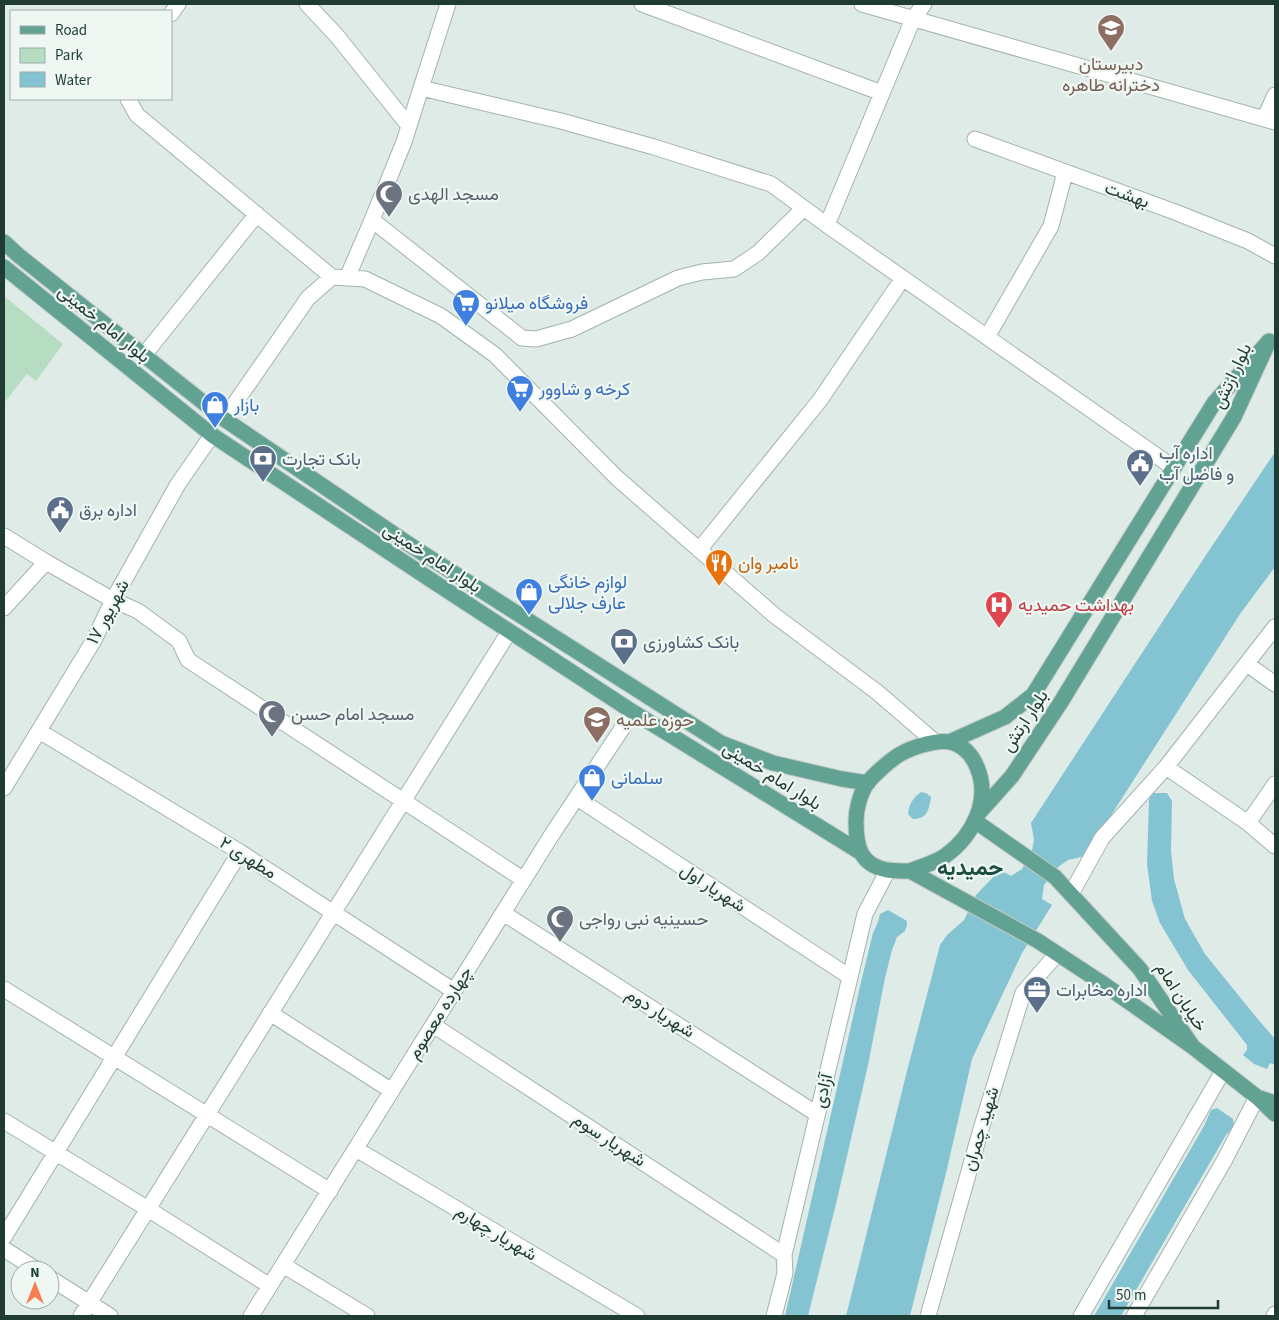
<svg xmlns="http://www.w3.org/2000/svg" width="1279" height="1320" font-family="'Source Sans 3',Vazirmatn,sans-serif">
<style>
.green{fill:#b6ddc2}
.water{fill:#84c4d2}
.lines{fill:none;stroke-linecap:round;stroke-linejoin:round}
.minor-casing{stroke:#a2b3ad;stroke-width:17}
.major-casing{stroke:#c0c8c6;stroke-width:17}
.minor{stroke:#fff;stroke-width:15}
.major{stroke:#61a293;stroke-width:15}
.labels{text-anchor:middle;dominant-baseline:central;stroke-width:4.5;stroke-linejoin:round;paint-order:stroke}
.education-label{font-size:18px;fill:#785e54;stroke:#eff7f3}
.worship-label{font-size:18px;fill:#5b616d;stroke:#eff7f3;text-anchor:start}
.street-label{font-size:18px;fill:#1f3b34;stroke:#eff7f3}
.shop-label{font-size:18px;fill:#366cbe;stroke:#eff7f3;text-anchor:start}
.service-label{font-size:18px;fill:#4e5e75;stroke:#eff7f3;text-anchor:start}
.food-label{font-size:18px;fill:#c56008;stroke:#eff7f3;text-anchor:start}
.health-label{font-size:18px;fill:#be3a42;stroke:#eff7f3;text-anchor:start}
.district-label{font-size:22px;font-weight:bold;fill:#1b4d42;stroke:#eff7f3}
</style>
<rect width="100%" height="100%" fill="#dfebe6"/>
<path class="green" d="M 4,296 L 63,344 L 36,381 L 27,374 L 4,403 Z"/>
<path class="water" d="M 1275,452 L 1275,567 L 1240,614 L 1085,856 L 1068,860 L 1058,867 L 1044,885 L 1042,899 L 1052,905 L 1022,953 L 972,1059 L 947,1169 L 910,1316 L 846,1316 L 907,1071 L 940,945 L 947,935 L 964,920 L 976,895 L 1000,870 L 1011,876 L 1022,869 L 1032,850 L 1034,840 L 1031,823 L 1204,558 Z
M 921,792 L 926,793 L 931,797 C 929,810 927,819 913,819 L 908,814 C 909,804 913,798 921,792 Z
M 1154,793 L 1167,793 L 1172,801 L 1171,851 L 1174,879 L 1185,919 L 1205,954 L 1256,1017 L 1275,1039 L 1275,1065 L 1270,1063 L 1267,1069 L 1254,1064 L 1243,1055 L 1247,1050 L 1247,1045 L 1188,970 L 1160,923 L 1152,901 L 1147,864 L 1149,801 L 1150,796 Z
M 888,910 L 907,921 L 907,925 L 905,931 L 897,937 L 892,950 L 885,978 L 868,1065 L 836,1204 L 808,1316 L 785,1316 L 861,982 L 873,933 L 878,922 L 880,914 Z
M 1217,1108 L 1233,1119 L 1234,1127 L 1226,1135 L 1121,1316 L 1094,1316 L 1204,1126 L 1211,1110 Z"/>
<g class="lines">
<defs>
<path id="minor" d="M 307,4 L 337,36 L 409,126
M 642,4 L 882,93
M 862,4 L 1275,122
M 924,4 L 913,19 L 827,225 L 1174,468
M 171,14 L 178,4
M 421,88 L 448,4
M 128,99 L 137,115 L 332,277
M 1264,119 L 1275,95
M 975,139 L 1175,212 L 1248,241 L 1275,256
M 372,220 L 522,338 L 536,339 L 572,329 L 678,278 L 702,272 L 734,269 L 758,253 L 804,208
M 347,278 L 372,220 L 404,142 L 421,88 L 561,121 L 654,147 L 771,184 L 827,225
M 987,337 L 1051,226 L 1065,173
M 144,355 L 257,214
M 224,419 L 308,298 L 332,277 L 365,279 L 441,316 L 495,355 L 617,478 L 774,615 L 877,692 L 935,742
M 4,536 L 46,562
M 699,550 L 820,400 L 903,278
M 4,608 L 46,562 L 113,600 L 138,611 L 179,641 L 188,660 L 524,880
M 1247,664 L 1275,684
M 39,731 L 240,852 L 454,991
M 1166,767 L 1248,823 L 1275,846
M 4,788 L 94,640 L 113,600 L 178,484 L 212,435
M 577,798 L 850,977
M 1248,823 L 1275,784
M 1071,894 L 1102,838 L 1166,767 L 1275,627
M 503,913 L 817,1114
M 4,989 L 330,1191
M 270,1013 L 392,1091
M 433,1025 L 784,1255
M 4,1121 L 148,1209 L 270,1286
M 356,1149 L 637,1316
M 4,1237 L 240,852
M 4,1249 L 37,1270
M 283,1265 L 367,1316
M 50,1278 L 110,1316
M 81,1316 L 509,632
M 251,1316 L 551,836 L 633,712
M 774,1316 L 785,1273 L 784,1255 L 865,914 L 888,870
M 928,1316 L 981,1129 L 1023,993 L 1057,954
M 1081,1316 L 1223,1071
M 1134,1316 L 1224,1161 L 1257,1097
M 1274,1316 L 1275,1314"/>
<path id="major" d="M 4,242 L 18,255 L 224,419 L 416,549 L 721,743 L 773,763 L 842,779 L 868,783
M 4,267 L 212,435 L 431,580 L 633,712 L 860,852
M 949,742 L 1005,717 L 1033,695 L 1214,403 L 1269,341 L 1234,417 L 1061,702 L 1012,776 L 978,814
M 910,871 C 922,866 935,863 945,856 C 973,836 991,800 977,767 C 972,755 963,745 950,742 C 935,739 905,749 893,759 C 886,764 873,776 868,782 C 860,793 856,809 856,822 C 856,846 860,865 887,870 C 895,871 903,871 910,871 L 1038,941 L 1102,983 L 1193,1047 L 1140,969 L 1055,877 L 975,821
M 1193,1047 L 1257,1097
M 1275,1103 L 1257,1097 L 1275,1114"/>
</defs>
<use href="#minor" class="minor-casing"/>
<use href="#major" class="major-casing"/>
<use href="#minor" class="minor"/>
<use href="#major" class="major"/>
</g>
<defs>
<symbol id="school-pin" viewBox="-11 -11 22 30"><path d="M0 17L-7.5 6A9.5 9.5 0 1 1 7.5 6Z" fill="#8d6e63" stroke="#eff7f3"/><path d="M0-5L7-2L0 1L-7-2ZM-4 1L0 2.5L4 1V4Q0 6-4 4Z" fill="#fff"/></symbol>
<symbol id="mosque-pin" viewBox="-11 -11 22 30"><path d="M0 17L-7.5 6A9.5 9.5 0 1 1 7.5 6Z" fill="#6b7280" stroke="#eff7f3"/><path d="M3.5-4.9A6 6 0 1 0 3.5 4.9A5 5 0 1 1 3.5-4.9Z" fill="#fff"/></symbol>
<symbol id="supermarket-pin" viewBox="-11 -11 22 30"><path d="M0 17L-7.5 6A9.5 9.5 0 1 1 7.5 6Z" fill="#3f7fe0" stroke="#eff7f3"/><path d="M-6-5.5h2.5l.6 2H6L4.5 2H-2.5L-4.4-4H-6ZM-1.5 3.2a1.3 1.3 0 1 0 .1 0ZM3 3.2a1.3 1.3 0 1 0 .1 0Z" fill="#fff"/></symbol>
<symbol id="shop-pin" viewBox="-11 -11 22 30"><path d="M0 17L-7.5 6A9.5 9.5 0 1 1 7.5 6Z" fill="#3f7fe0" stroke="#eff7f3"/><path d="M-5-2.5h2.3a2.7 3.5 0 0 1 5.4 0H5L5.5 6h-11ZM-1.5-2.5h3a1.5 2.3 0 0 0-3 0Z" fill="#fff"/></symbol>
<symbol id="bank-pin" viewBox="-11 -11 22 30"><path d="M0 17L-7.5 6A9.5 9.5 0 1 1 7.5 6Z" fill="#5c6f8a" stroke="#eff7f3"/><path d="M-6-4H6V4H-6ZM0-2.3a2.3 2.3 0 1 0 0 4.6a2.3 2.3 0 1 0 0-4.6Z" fill="#fff"/></symbol>
<symbol id="civic-pin" viewBox="-11 -11 22 30"><path d="M0 17L-7.5 6A9.5 9.5 0 1 1 7.5 6Z" fill="#5c6f8a" stroke="#eff7f3"/><path d="M-.6-6.5H3V-4.5H.6V-3L4-1V1h2V6H-6V1h2V-1L-.6-3ZM-1.2 2.5V6h2.4V2.5Z" fill="#fff"/></symbol>
<symbol id="restaurant-pin" viewBox="-11 -11 22 30"><path d="M0 17L-7.5 6A9.5 9.5 0 1 1 7.5 6Z" fill="#e8710a" stroke="#eff7f3"/><path d="M-5-6h1v4h1v-4h1v4h1v-4h1v5L-1.5 .5V6h-2V.5L-5-1ZM5-6V6H3V1.5H1.5Q1.5-4 5-6Z" fill="#fff"/></symbol>
<symbol id="hospital-pin" viewBox="-11 -11 22 30"><path d="M0 17L-7.5 6A9.5 9.5 0 1 1 7.5 6Z" fill="#e0444e" stroke="#eff7f3"/><path d="M-5-5h3v3.5h4V-5h3V5h-3V1.5h-4V5h-3Z" fill="#fff"/></symbol>
<symbol id="university-pin" viewBox="-11 -11 22 30"><path d="M0 17L-7.5 6A9.5 9.5 0 1 1 7.5 6Z" fill="#8d6e63" stroke="#eff7f3"/><path d="M0-5L7-2L0 1L-7-2ZM-4 1L0 2.5L4 1V4Q0 6-4 4Z" fill="#fff"/></symbol>
<symbol id="office-pin" viewBox="-11 -11 22 30"><path d="M0 17L-7.5 6A9.5 9.5 0 1 1 7.5 6Z" fill="#5c6f8a" stroke="#eff7f3"/><path d="M-6-3h4V-5.5h4V-3h4V5H-6ZM-1-4.5V-3h2v-1.5ZM-6 0V1H6V0Z" fill="#fff"/></symbol>
</defs>
<g fill-rule="evenodd">
<use href="#school-pin" x="1095" y="12" width="32" height="43"/>
<use href="#mosque-pin" x="373" y="178" width="32" height="43"/>
<use href="#supermarket-pin" x="450" y="287" width="32" height="43"/>
<use href="#supermarket-pin" x="504" y="373" width="32" height="43"/>
<use href="#shop-pin" x="199" y="389" width="32" height="43"/>
<use href="#bank-pin" x="247" y="443" width="32" height="43"/>
<use href="#civic-pin" x="1124" y="447" width="32" height="43"/>
<use href="#civic-pin" x="44" y="494" width="32" height="43"/>
<use href="#restaurant-pin" x="703" y="547" width="32" height="43"/>
<use href="#shop-pin" x="513" y="576" width="32" height="43"/>
<use href="#hospital-pin" x="983" y="589" width="32" height="43"/>
<use href="#bank-pin" x="608" y="626" width="32" height="43"/>
<use href="#mosque-pin" x="256" y="698" width="32" height="43"/>
<use href="#university-pin" x="581" y="704" width="32" height="43"/>
<use href="#shop-pin" x="576" y="762" width="32" height="43"/>
<use href="#mosque-pin" x="544" y="903" width="32" height="43"/>
<use href="#office-pin" x="1021" y="974" width="32" height="43"/>
</g>
<g class="labels">
<g class="education-label">
<text x="1111" y="64">دبیرستان<tspan x="1111" dy="21">دخترانه طاهره</tspan></text>
<text x="616" y="720" text-anchor="start">حوزه علمیه</text>
</g>
<g class="worship-label">
<text x="408" y="194">مسجد الهدی</text>
<text x="291" y="714">مسجد امام حسن</text>
<text x="579" y="919">حسینیه نبی رواجی</text>
</g>
<g class="street-label">
<text transform="translate(1127 195) rotate(20)">بهشت</text>
<text transform="translate(104 324) rotate(39)">بلوار امام خمینی</text>
<text transform="translate(1232 376) rotate(-65)">بلوار ارتش</text>
<text transform="translate(432 558) rotate(33)">بلوار امام خمینی</text>
<text transform="translate(108 612) rotate(-62)">۱۷ شهریور</text>
<text transform="translate(1025 721) rotate(-57)">بلوار ارتش</text>
<text transform="translate(772 776) rotate(32)">بلوار امام خمینی</text>
<text transform="translate(248 858) rotate(32)">مطهری ۲</text>
<text transform="translate(713 888) rotate(33)">شهریار اول</text>
<text transform="translate(1181 997) rotate(57)">خیابان امام</text>
<text transform="translate(440 1013) rotate(-58)">چهارده معصوم</text>
<text transform="translate(660 1013) rotate(32)">شهریار دوم</text>
<text transform="translate(823 1091) rotate(-77)">آزادی</text>
<text transform="translate(981 1129) rotate(-73)">شهید چمران</text>
<text transform="translate(609 1140) rotate(33)">شهریار سوم</text>
<text transform="translate(496 1233) rotate(31)">شهریار چهارم</text>
</g>
<g class="shop-label">
<text x="485" y="303">فروشگاه میلانو</text>
<text x="539" y="389">کرخه و شاوور</text>
<text x="234" y="405">بازار</text>
<text x="548" y="582">لوازم خانگی<tspan x="548" dy="21">عارف جلالی</tspan></text>
<text x="611" y="778">سلمانی</text>
</g>
<g class="service-label">
<text x="1159" y="453">اداره آب<tspan x="1159" dy="21">و فاضل آب</tspan></text>
<text x="282" y="459">بانک تجارت</text>
<text x="79" y="510">اداره برق</text>
<text x="643" y="642">بانک کشاورزی</text>
<text x="1056" y="990">اداره مخابرات</text>
</g>
<g class="food-label">
<text x="738" y="563">نامبر وان</text>
</g>
<g class="health-label">
<text x="1018" y="605">بهداشت حمیدیه</text>
</g>
<g class="district-label">
<text x="970" y="868">حمیدیه</text>
</g>
</g>
<rect width="1279" height="1320" fill="none" stroke="#1f3b34" stroke-width="10"/>
<rect x="10" y="10" width="162" height="90" fill="#eff7f3" stroke="#9caca7"/>
<rect x="20" y="26" width="25" height="8" fill="#61a293" stroke="#9caca7"/>
<text x="55" y="35" font-size="15" fill="#1f3b34">Road</text>
<rect x="20" y="48" width="25" height="15" fill="#b6ddc2" stroke="#9caca7"/>
<text x="55" y="60" font-size="15" fill="#1f3b34">Park</text>
<rect x="20" y="72" width="25" height="15" fill="#84c4d2" stroke="#9caca7"/>
<text x="55" y="85" font-size="15" fill="#1f3b34">Water</text>
<g transform="translate(35 1285)"><circle r="24" fill="#eff7f3" stroke="#9caca7"/>
<path d="M0-4L9 19L0 12L-9 19Z" fill="#f77e51"/>
<text y="-8" font-size="14" font-weight="bold" text-anchor="middle" fill="#1f3b34">N</text>
</g>
<path d="M1109 1300v8h109v-8" fill="none" stroke="#1f3b34" stroke-width="2.5"/>
<text x="1116" y="1300" font-size="15" fill="#1f3b34" stroke="#eff7f3" stroke-width="4" paint-order="stroke">50 m</text>
</svg>
